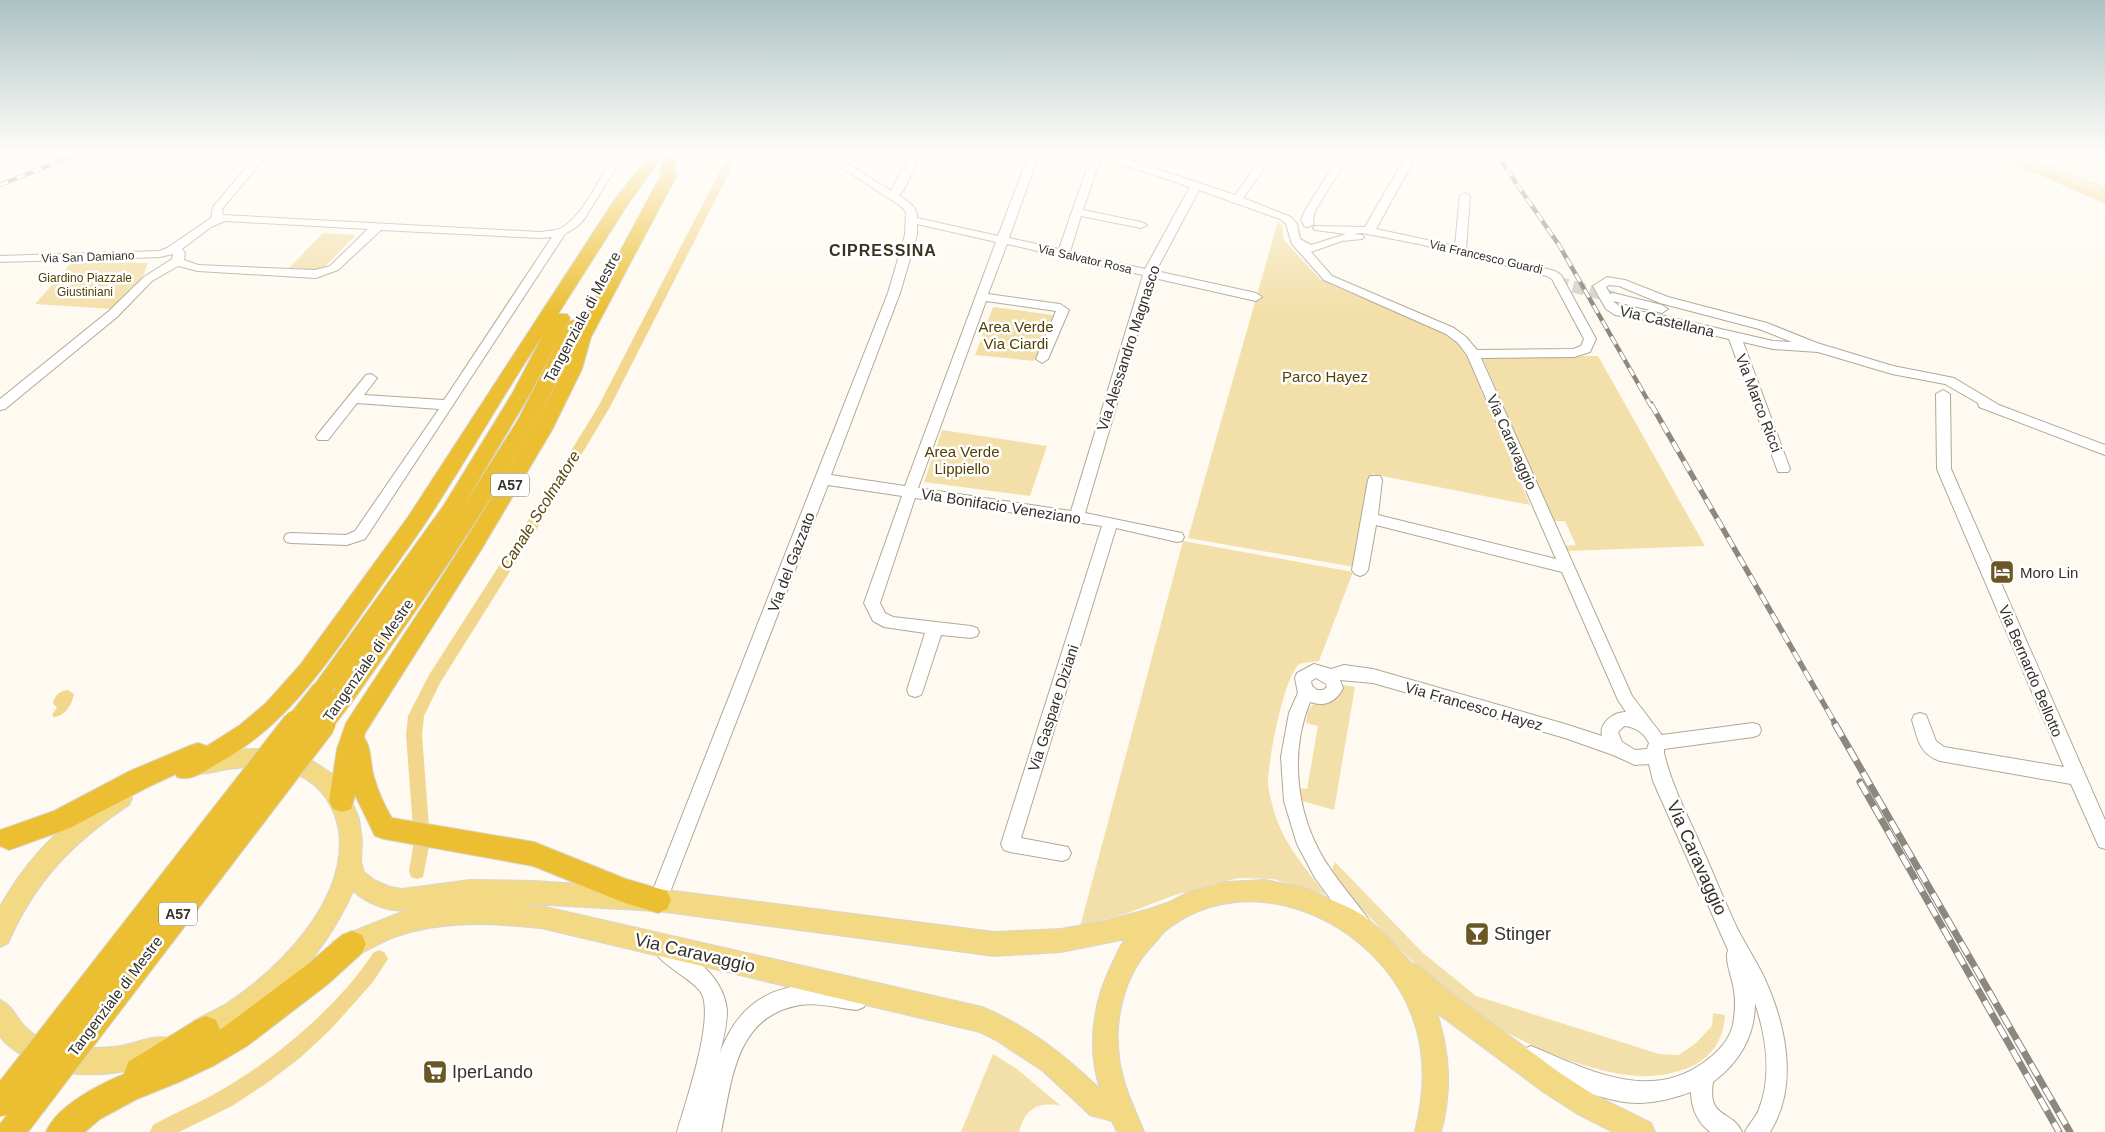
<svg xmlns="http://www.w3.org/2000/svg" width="2105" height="1132" font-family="Arial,sans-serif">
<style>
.green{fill:#f3dfa9}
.water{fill:#f2d68c}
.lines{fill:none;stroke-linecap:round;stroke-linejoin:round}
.stream{stroke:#f2d68c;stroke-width:3}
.canal{fill:#f2d68c;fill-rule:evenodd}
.minor-tunnel{stroke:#d6d2c9;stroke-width:12;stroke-dasharray:12 5.5;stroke-linecap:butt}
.minor-casing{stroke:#b1a994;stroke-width:2}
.major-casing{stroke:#d7d6d4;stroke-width:2}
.highway-casing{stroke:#d7d6d4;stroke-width:2}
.minor{fill:#fff;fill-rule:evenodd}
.major{fill:#f4d984;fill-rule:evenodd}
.highway{fill:#ecbf32;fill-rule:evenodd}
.rail-far2-casing{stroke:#8c8880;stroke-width:4.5}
.rail-far1-casing{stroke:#8c8880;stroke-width:5.5}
.rail-casing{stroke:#8c8880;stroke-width:7}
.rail-far2{stroke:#fff;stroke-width:3;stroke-dasharray:9;stroke-linecap:butt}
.rail-far1{stroke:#fff;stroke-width:4;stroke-dasharray:11;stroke-linecap:butt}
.rail{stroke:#fff;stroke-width:5;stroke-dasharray:14;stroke-linecap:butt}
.highway-bridge-far1-casing{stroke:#d7d6d4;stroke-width:23;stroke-linecap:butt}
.highway-bridge-casing{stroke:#d7d6d4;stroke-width:29;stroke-linecap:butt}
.highway-bridge-far1{stroke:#ecbf32;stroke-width:21}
.highway-bridge{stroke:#ecbf32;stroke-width:27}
.labels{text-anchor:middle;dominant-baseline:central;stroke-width:5;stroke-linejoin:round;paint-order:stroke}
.far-street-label{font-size:12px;fill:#353129;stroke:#fff}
.far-park-label{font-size:12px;fill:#523f01;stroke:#fff}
.shield{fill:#fff;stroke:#726f69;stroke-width:1}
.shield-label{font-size:14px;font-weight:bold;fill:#353129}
.street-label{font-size:15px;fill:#353129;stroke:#fff}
.park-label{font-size:15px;fill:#523f01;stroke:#fff}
.poi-label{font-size:15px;fill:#353129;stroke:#fff;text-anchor:start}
.far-district-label{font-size:16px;font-weight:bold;letter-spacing:1px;fill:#393321;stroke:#fff}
.water-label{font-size:16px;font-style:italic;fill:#5a470c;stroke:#fff}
.near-street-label{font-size:18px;fill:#353129;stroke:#fff}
.near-poi-label{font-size:18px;fill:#353129;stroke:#fff;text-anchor:start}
</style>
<rect width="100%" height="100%" fill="#fefaf1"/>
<path class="green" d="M 2002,154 L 2022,154 L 2105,187 L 2105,195 L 2066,178 Z
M 1278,221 L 1283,227 L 1283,239 L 1320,279 L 1341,289 L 1431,325 L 1458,343 L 1466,355 L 1530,505 L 1372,474 L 1354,567 L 1188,538 Z
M 323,233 L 356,235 L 321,270 L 289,268 Z
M 72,262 L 148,263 L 142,279 L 112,309 L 35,304 Z
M 993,307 L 1053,315 L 1034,361 L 975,355 Z
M 1481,354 L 1598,356 L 1705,546 L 1566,551 L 1564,546 L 1576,545 L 1565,521 L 1553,521 Z
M 942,430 L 1047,446 L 1030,496 L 924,482 Z
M 1183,541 L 1353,572 L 1319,661 C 1314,662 1305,662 1300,664 C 1284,673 1267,766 1268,785 C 1269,793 1272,803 1274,811 C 1283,843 1306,869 1326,895 L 1273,879 L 1238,878 L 1175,895 L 1125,914 L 1080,927 Z
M 1342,685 L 1355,687 L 1334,810 L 1299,800 L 1299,788 L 1307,789 L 1318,726 L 1306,723 C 1307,718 1307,711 1311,707 C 1320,695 1339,708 1342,685 Z
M 1335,862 L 1422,952 L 1476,996 L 1659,1054 L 1679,1055 L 1696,1043 L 1712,1026 L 1713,1013 L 1725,1015 C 1724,1042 1708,1062 1682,1070 C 1667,1075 1652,1077 1637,1076 C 1580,1072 1501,1035 1456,1000 C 1413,966 1375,923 1338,882 L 1331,872 Z
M 993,1054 L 1017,1069 L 1061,1106 C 1038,1101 1025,1109 1019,1132 L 961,1132 Z"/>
<path class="water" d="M 1981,154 L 2002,154 L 2018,159 L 2105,195 L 2105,204 L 2039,175 Z
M 68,690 L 74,694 C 72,705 65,716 54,717 L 52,715 L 57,707 L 53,704 C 54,695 60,691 68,690 Z"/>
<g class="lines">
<path class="stream" d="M 2098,154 L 2105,155"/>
<path class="canal" d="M 729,160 L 734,163 L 610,407 L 541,522 L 440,683 L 424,716 L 422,735 L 430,841 L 423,877 L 417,879 L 411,877 L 409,871 L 414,841 L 406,735 L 408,716 L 429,675 L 531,516 L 598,407 L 724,163 Z
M 379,950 L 385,953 L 388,959 L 373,982 L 331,1029 L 300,1058 L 267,1083 L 232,1106 L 179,1132 L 150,1132 L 153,1125 C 174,1113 197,1104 218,1092 C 272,1062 339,1006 373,953 Z"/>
<path class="minor-tunnel" d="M 1556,282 L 1613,297"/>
<defs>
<path id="minor" d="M 258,154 L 268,154 L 222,209 L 223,215 L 540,232 C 548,231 556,231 563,227 C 585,213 601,176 614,154 L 624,154 L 585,218 L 578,226 L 565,234 L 365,539 L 347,545 L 291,543 L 286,542 L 284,538 L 286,534 L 291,533 L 346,535 L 355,531 L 439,409 L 357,403 L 328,440 L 318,440 L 316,437 L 318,434 L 366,375 L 371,374 L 377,378 L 364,395 L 444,400 L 552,237 L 540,238 L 381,230 L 338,270 L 316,278 L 198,271 L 178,266 L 152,281 L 117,317 L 5,409 L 0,410 L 0,399 L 109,311 L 144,277 L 172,259 L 173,254 L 160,257 L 0,262 L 0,256 L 159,251 L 167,248 L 211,218 L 213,207 ZM 225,221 L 368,229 L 330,266 L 315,270 L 198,265 L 184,260 L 185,253 L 182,249 L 211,227 Z
M 820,154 L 832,154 L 891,191 L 911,154 L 921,154 L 903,191 L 899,195 C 907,201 918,207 917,218 L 998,236 L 1029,154 L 1039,154 L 1009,238 L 1059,249 L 1092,154 L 1111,154 L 1235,195 L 1265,154 L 1275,154 L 1243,198 L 1291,217 L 1297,224 L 1300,239 L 1311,245 L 1346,234 L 1315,230 L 1313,228 L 1315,226 L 1365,227 L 1407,154 L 1417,154 L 1376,229 L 1455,246 L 1460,196 L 1465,193 L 1470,196 L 1466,249 L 1555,271 L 1561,275 L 1596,339 L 1590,352 L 1574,357 L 1481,358 L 1632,696 L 1662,735 L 1753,723 L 1759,725 L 1761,730 L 1759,735 L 1753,737 L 1664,749 L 1664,753 C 1672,787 1688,816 1702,848 C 1714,875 1725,902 1737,928 C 1745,944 1755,959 1763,975 C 1785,1022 1800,1084 1770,1132 L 1745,1132 C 1749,1123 1756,1118 1759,1109 C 1772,1076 1766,1036 1755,1003 C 1755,1036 1739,1063 1713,1082 C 1707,1120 1732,1109 1742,1132 L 1710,1132 C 1698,1123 1691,1108 1691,1092 C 1675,1098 1658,1102 1641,1103 C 1603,1104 1557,1080 1524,1063 L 1521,1056 L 1524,1049 L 1531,1046 C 1585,1068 1647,1103 1703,1063 C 1716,1054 1729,1041 1733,1025 C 1735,1013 1736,1003 1734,991 C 1733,979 1724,961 1728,950 L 1653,781 L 1649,764 L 1635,765 L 1613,755 L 1565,738 L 1373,683 L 1340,680 L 1343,688 C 1336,702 1325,707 1310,702 C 1288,756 1297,819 1329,867 C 1341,885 1356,902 1369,920 L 1372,926 L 1369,932 L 1362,935 L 1355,932 L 1315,878 L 1297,844 L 1284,801 L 1281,757 L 1289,713 L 1298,693 L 1295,678 L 1297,673 L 1314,664 L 1331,669 L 1344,665 L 1373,669 L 1565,724 L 1602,736 C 1599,723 1613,712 1626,712 L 1618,700 L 1562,572 L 1376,525 L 1368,570 L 1365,574 L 1360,576 L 1355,574 L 1352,570 L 1368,480 L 1370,476 L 1380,476 L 1382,480 L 1378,515 L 1556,559 L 1467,355 L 1458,343 L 1446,334 L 1324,280 L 1292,244 L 1286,224 L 1280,219 L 1199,190 L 1156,271 L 1256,293 L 1262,297 L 1256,301 L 1154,278 L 1085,513 L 1177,532 L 1182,533 L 1184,537 L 1182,541 L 1177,542 L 1116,528 L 1021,838 L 1068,847 L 1071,853 L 1068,859 L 1062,861 L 1010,852 L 1004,850 L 1001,844 L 1102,526 L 915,498 L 880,603 L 885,613 L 893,617 L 971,626 L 977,628 L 979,632 L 977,636 L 971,638 L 941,635 L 923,690 L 921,695 L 915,697 L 909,695 L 907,690 L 925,633 L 884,627 L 873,621 L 864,603 L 902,496 L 828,485 L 667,900 L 665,906 L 658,909 L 651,906 L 649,900 L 888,293 L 905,235 L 906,212 L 901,206 ZM 1101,157 L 1190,187 L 1145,269 L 1070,252 L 1081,216 L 1141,228 L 1147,225 L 1141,222 L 1083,210 ZM 917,224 L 996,242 L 905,486 L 831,475 L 900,293 L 917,235 ZM 1362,233 L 1419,244 L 1547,276 L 1552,279 L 1584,339 L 1581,346 L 1573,349 L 1477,350 L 1466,337 L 1454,328 L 1332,276 L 1311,252 L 1342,241 L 1362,239 L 1364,237 L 1362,235 L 1353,234 ZM 1007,244 L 1143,275 L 1071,511 L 918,488 L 986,301 L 1056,311 L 1036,359 L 1042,363 L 1048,359 L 1069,310 L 1060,304 L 988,294 ZM 1316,678 L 1326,684 L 1327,687 L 1323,690 L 1317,690 L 1312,686 L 1311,681 ZM 1624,726 C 1636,727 1644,733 1649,743 L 1647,749 L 1635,750 L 1622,742 L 1618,732 Z
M 858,154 L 868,154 L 862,158 L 858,157 Z
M 1340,154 L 1350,154 L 1315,211 L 1313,219 L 1314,224 L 1308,227 L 1304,226 L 1301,219 L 1305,211 Z
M 1607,277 L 1625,280 L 1668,297 L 1767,323 L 1817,343 L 1893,366 L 1954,378 L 1999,405 L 2105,445 L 2105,455 L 1979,407 L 1978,403 L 1945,384 L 1892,374 L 1818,352 L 1773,349 L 1743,342 L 1790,469 L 1788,472 L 1778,472 L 1729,339 L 1651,321 L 1615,315 L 1606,309 L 1593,286 ZM 1609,285 L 1619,286 L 1660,303 L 1759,329 L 1792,342 L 1773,341 L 1651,313 L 1622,309 L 1613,301 L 1662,313 L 1668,309 L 1662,305 L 1613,293 L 1610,294 L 1606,287 Z
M 1943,390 L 1950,394 L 1951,469 L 2105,820 L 2105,849 L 2099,847 L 2071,784 L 1940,761 C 1919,754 1918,739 1912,720 L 1914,715 L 1920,713 L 1926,715 L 1936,741 L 1944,747 L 2064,767 L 1937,469 L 1936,394 Z
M 665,942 C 693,953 725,979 727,1011 C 727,1025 723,1040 720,1053 C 739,1000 779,979 834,987 C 844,989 854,989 864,993 L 867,1000 L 864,1007 L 857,1010 C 838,1008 818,1002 800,1005 C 735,1016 732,1080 721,1132 L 699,1132 L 707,1101 L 699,1132 L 677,1132 C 685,1104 717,1013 700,991 C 689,977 661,965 655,951 L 658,944 Z"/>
<path id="major" d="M 261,749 L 281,751 L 314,762 L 334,775 L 348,792 L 359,819 L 362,841 L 361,862 L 364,872 L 374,880 L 390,887 L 402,889 L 470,880 L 534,881 L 658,889 L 994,932 L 1061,929 L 1105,921 L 1149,909 L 1170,902 L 1189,892 L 1226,882 L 1265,880 L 1305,888 L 1352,909 L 1364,916 L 1385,934 L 1411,963 L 1419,966 L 1451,993 L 1560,1073 L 1594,1095 L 1651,1123 L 1655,1132 L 1613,1132 L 1576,1113 L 1542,1091 L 1437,1013 C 1450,1054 1452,1091 1441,1132 L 1415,1132 C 1425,1092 1427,1052 1411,1013 C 1375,921 1249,863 1165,931 C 1160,936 1155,943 1150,948 C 1124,976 1114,1019 1119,1057 C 1122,1084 1134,1107 1144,1132 L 1117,1132 L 1112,1121 L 1090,1115 L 1043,1071 L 996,1040 L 980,1032 L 541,928 C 491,923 442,920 394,937 C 376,944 360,955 342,962 L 333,958 L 330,950 L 333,942 L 359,929 L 407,910 C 390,913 366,903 353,891 C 322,961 265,1019 194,1049 L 185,1045 L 181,1036 C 188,1020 211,1013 226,1004 C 279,969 348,901 339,831 C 335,807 322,786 299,775 C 277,765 251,766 228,769 C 216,771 203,776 191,772 L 188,765 L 191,758 C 213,751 238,749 261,749 ZM 513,903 L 658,911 L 994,956 L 1061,952 L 1126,939 C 1120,945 1117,954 1113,962 C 1093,1002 1087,1046 1100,1089 C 1063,1054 1029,1027 982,1007 L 541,906 Z
M 121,788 L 129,791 L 132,798 L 129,805 C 73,842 35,881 8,943 L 0,947 C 0,935 0,920 0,908 C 1,903 5,899 7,895 C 29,857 80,803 121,788 Z
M 0,1000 C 11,1005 14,1013 21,1022 C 28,1031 41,1040 52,1043 C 74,1049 99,1049 121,1046 C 138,1043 157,1033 173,1039 L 177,1048 L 173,1057 C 127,1076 57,1086 16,1051 C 10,1047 2,1042 0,1035 C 0,1025 0,1011 0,1000 Z"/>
<path id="highway" d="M 668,157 L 673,158 L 675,161 L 676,177 L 591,337 L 582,369 L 552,430 L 481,550 L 365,733 L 364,738 C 372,747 370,765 374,777 C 378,791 384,805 392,818 L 534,842 L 626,879 L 667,891 L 671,900 L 667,909 L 658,913 L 625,903 L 533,866 L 384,839 L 375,836 L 355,795 L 351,809 L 342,812 L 333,809 L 329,801 L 337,749 L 346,723 C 422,607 500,493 564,369 L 566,363 C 508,483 428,593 352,702 L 344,705 L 336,702 L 333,694 C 328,701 321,700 314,698 L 310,691 L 444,505 L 512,394 L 543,335 C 501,398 464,465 422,528 C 405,553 387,577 370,602 C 325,666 286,727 215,765 C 203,772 191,782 177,777 L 176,774 L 148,787 L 70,828 L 9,850 L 0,846 L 0,830 L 54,811 L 130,771 L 189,746 L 198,743 L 207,746 L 240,725 L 266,703 L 300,665 L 408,517 L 615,199 L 646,160 L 656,160 L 658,163 L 630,201 L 558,314 L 567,314 L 570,318 L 530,394 L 464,505 L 518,420 L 566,325 L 569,321 L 575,320 L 582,322 L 660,177 L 661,161 L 663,158 Z
M 352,931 L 362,935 L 366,944 L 362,953 L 328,984 L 247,1046 L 215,1065 L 179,1082 L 137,1099 L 100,1119 L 85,1132 L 46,1132 C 57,1105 99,1085 124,1074 L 128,1062 L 196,1020 L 206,1016 L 216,1020 L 220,1030 L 308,964 L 342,935 Z"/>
</defs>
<use href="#minor" class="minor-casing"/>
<use href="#major" class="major-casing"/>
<use href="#highway" class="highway-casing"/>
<use href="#minor" class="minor"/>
<use href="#major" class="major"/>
<use href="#highway" class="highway"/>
<defs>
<path id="rail-far2" d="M 1496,154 L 1559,245 L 1651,406
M 0,185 L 77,154"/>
<path id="rail-far1" d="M 1651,404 L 1836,725"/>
<path id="rail" d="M 1835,724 L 2070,1132
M 1860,782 L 2059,1132"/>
</defs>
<use href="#rail-far2" class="rail-far2-casing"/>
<use href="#rail-far1" class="rail-far1-casing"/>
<use href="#rail" class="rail-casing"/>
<use href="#rail-far2" class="rail-far2"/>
<use href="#rail-far1" class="rail-far1"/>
<use href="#rail" class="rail"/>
<defs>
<path id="highway-bridge-far1" d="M 295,725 L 322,691
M 321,725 L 344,695"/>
<path id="highway-bridge" d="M 0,1103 L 296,724
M 11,1132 L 322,724"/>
</defs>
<use href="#highway-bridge-far1" class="highway-bridge-far1-casing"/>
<use href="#highway-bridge" class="highway-bridge-casing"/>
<use href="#highway-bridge-far1" class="highway-bridge-far1"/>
<use href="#highway-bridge" class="highway-bridge"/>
</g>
<linearGradient id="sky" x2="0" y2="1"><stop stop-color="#acc2c3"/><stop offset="0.49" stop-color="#fffdf9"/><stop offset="1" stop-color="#fffdf9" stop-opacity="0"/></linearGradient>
<rect width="2105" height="312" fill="url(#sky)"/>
<defs>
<symbol id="hotel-square" viewBox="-11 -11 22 22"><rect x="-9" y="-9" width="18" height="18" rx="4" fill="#695725" stroke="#fff"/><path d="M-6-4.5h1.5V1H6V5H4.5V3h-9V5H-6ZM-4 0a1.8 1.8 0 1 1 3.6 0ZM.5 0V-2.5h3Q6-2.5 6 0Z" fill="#fff"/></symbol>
<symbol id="bar-square" viewBox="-11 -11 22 22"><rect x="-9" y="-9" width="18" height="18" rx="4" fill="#695725" stroke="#fff"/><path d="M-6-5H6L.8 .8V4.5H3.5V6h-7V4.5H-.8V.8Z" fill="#fff"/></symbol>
<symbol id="supermarket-square" viewBox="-11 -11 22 22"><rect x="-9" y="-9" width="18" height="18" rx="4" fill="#695725" stroke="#fff"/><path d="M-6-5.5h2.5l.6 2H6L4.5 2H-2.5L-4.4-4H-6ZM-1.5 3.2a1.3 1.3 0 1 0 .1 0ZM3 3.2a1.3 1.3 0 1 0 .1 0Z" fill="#fff"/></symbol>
</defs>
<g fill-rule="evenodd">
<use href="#hotel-square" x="1988" y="558" width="28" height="28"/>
<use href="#bar-square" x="1463" y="920" width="28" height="28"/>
<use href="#supermarket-square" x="421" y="1058" width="28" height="28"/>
</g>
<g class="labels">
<g class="far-street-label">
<text transform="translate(88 257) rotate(-2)">Via San Damiano</text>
<text transform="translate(1486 257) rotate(13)">Via Francesco Guardi</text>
<text transform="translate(1085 259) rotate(13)">Via Salvator Rosa</text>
</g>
<g class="far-park-label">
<text x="85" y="278">Giardino Piazzale<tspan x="85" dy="14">Giustiniani</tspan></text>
</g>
<g class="shield">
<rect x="491" y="473.5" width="38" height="23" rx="4"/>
<rect x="159" y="902.5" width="38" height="23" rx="4"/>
</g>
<g class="shield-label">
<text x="510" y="485">A57</text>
<text x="178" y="914">A57</text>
</g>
<g class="street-label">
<text transform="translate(582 317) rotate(-62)">Tangenziale di Mestre</text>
<text transform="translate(1667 321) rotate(13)">Via Castellana</text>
<text transform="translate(1128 348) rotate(-72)">Via Alessandro Magnasco</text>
<text transform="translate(1759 403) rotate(69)">Via Marco Ricci</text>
<text transform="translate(1512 442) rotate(66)">Via Caravaggio</text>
<text transform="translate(1001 506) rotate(9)">Via Bonifacio Veneziano</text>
<text transform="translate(791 562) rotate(-69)">Via del Gazzato</text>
<text transform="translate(368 660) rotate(-55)">Tangenziale di Mestre</text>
<text transform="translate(2031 671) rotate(67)">Via Bernardo Bellotto</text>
<text transform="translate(1474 706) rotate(16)">Via Francesco Hayez</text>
<text transform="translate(1053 708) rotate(-72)">Via Gaspare Diziani</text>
<text transform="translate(115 996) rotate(-53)">Tangenziale di Mestre</text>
</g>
<g class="park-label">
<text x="1016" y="326">Area Verde<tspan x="1016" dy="17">Via Ciardi</tspan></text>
<text x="1325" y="376">Parco Hayez</text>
<text x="962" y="451">Area Verde<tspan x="962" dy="17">Lippiello</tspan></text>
</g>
<g class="poi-label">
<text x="2020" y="572">Moro Lin</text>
</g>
<g class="far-district-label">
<text x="883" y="250">CIPRESSINA</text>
</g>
<g class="water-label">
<text transform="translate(540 510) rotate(-58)">Canale Scolmatore</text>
</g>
<g class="near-street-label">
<text transform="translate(1697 858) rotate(66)">Via Caravaggio</text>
<text transform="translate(695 953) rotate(13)">Via Caravaggio</text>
</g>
<g class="near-poi-label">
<text x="1494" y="934">Stinger</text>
<text x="452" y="1072">IperLando</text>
</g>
</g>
</svg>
